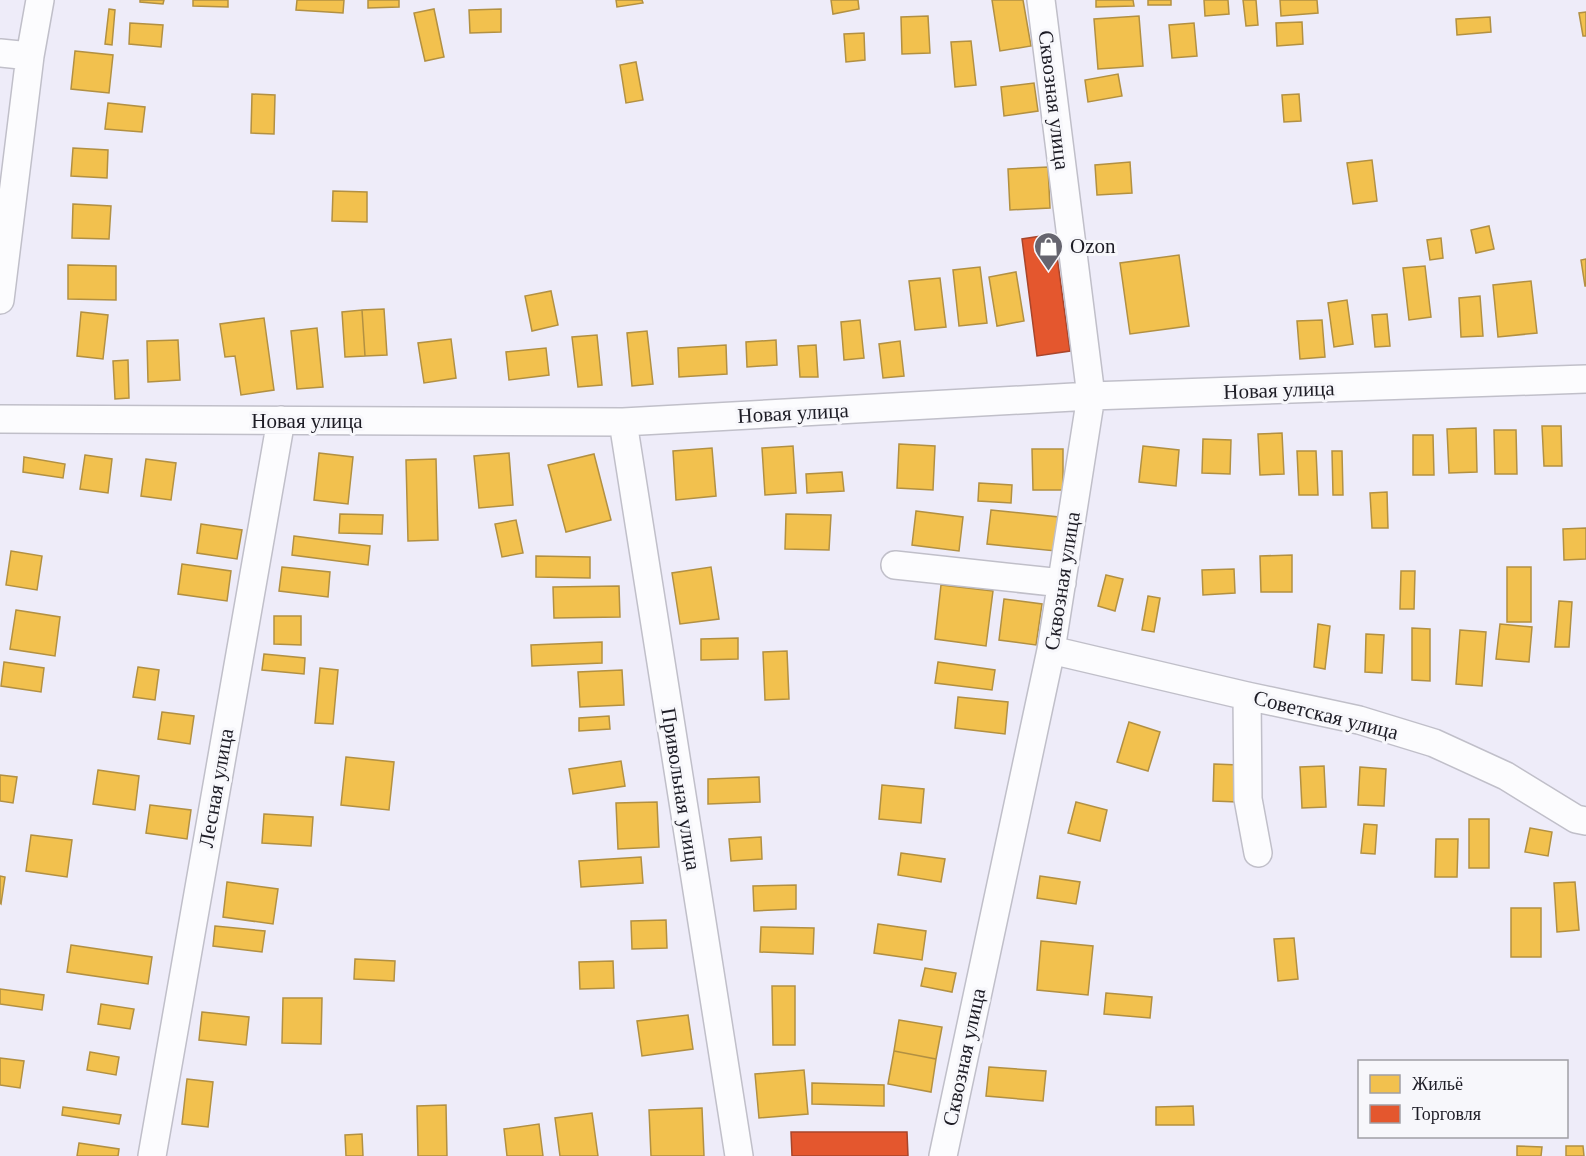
<svg xmlns="http://www.w3.org/2000/svg" width="1586" height="1156" font-family="'Times New Roman',serif">
<style>
.homes{fill:#f2c14e;stroke:#b29042;stroke-width:1.5}
.shops{fill:#e4572e;stroke:#a8452b;stroke-width:1.5}
.lines{fill:none;stroke-linecap:round;stroke-linejoin:round}
.minor-casing{stroke:#c0bfc9;stroke-width:30}
.minor{stroke:#fcfcfe;stroke-width:27}
.labels{text-anchor:middle;dominant-baseline:central;stroke-width:6;stroke-linejoin:round;paint-order:stroke}
.street-label{font-size:21px;fill:#1d1c25;stroke:#f7f7fb}
.poi-label{font-size:21px;fill:#1d1c25;stroke:#f7f7fb;text-anchor:start}
</style>
<rect width="100%" height="100%" fill="#eeecf9"/>
<path class="homes" d="M 140,0 L 164,0 L 163,4 L 140,2 Z
M 193,0 L 228,0 L 228,7 L 193,6 Z
M 297,0 L 344,0 L 343,13 L 296,10 Z
M 368,0 L 399,0 L 399,7 L 368,8 Z
M 616,0 L 642,0 L 643,3 L 617,7 Z
M 831,0 L 858,0 L 859,9 L 833,14 Z
M 992,0 L 1023,0 L 1031,46 L 1000,51 Z
M 1096,0 L 1133,0 L 1134,6 L 1096,7 Z
M 1148,0 L 1171,0 L 1171,5 L 1148,5 Z
M 1204,0 L 1228,0 L 1229,14 L 1205,16 Z
M 1243,0 L 1256,0 L 1258,25 L 1246,26 Z
M 1280,0 L 1317,0 L 1318,13 L 1281,16 Z
M 109,9 L 115,10 L 112,45 L 105,44 Z
M 434,9 L 444,57 L 425,61 L 414,13 Z
M 501,9 L 501,32 L 470,33 L 469,10 Z
M 1586,12 L 1586,36 L 1583,36 L 1579,13 Z
M 928,16 L 930,53 L 902,54 L 901,17 Z
M 1139,16 L 1143,66 L 1098,69 L 1094,19 Z
M 1490,17 L 1491,32 L 1457,35 L 1456,19 Z
M 1302,22 L 1303,44 L 1277,46 L 1276,23 Z
M 130,23 L 163,25 L 161,47 L 129,44 Z
M 1194,23 L 1197,56 L 1172,58 L 1169,25 Z
M 864,33 L 865,60 L 846,62 L 844,34 Z
M 971,41 L 976,85 L 955,87 L 951,42 Z
M 75,51 L 113,55 L 109,93 L 71,89 Z
M 636,62 L 643,100 L 626,103 L 620,65 Z
M 1118,74 L 1122,96 L 1088,102 L 1085,80 Z
M 1034,83 L 1038,111 L 1004,116 L 1001,87 Z
M 252,94 L 275,95 L 274,134 L 251,133 Z
M 1299,94 L 1301,121 L 1284,122 L 1282,95 Z
M 108,103 L 145,107 L 142,132 L 105,129 Z
M 73,148 L 108,150 L 107,178 L 71,176 Z
M 1372,160 L 1377,201 L 1353,204 L 1347,163 Z
M 1130,162 L 1132,193 L 1097,195 L 1095,165 Z
M 1048,167 L 1050,208 L 1010,210 L 1008,169 Z
M 333,191 L 367,192 L 367,222 L 332,221 Z
M 73,204 L 111,206 L 109,239 L 72,238 Z
M 1489,226 L 1494,249 L 1476,253 L 1471,230 Z
M 1441,238 L 1443,258 L 1430,260 L 1427,240 Z
M 1179,255 L 1189,326 L 1130,334 L 1120,263 Z
M 1586,259 L 1586,286 L 1585,286 L 1581,260 Z
M 68,265 L 116,266 L 116,300 L 68,299 Z
M 1425,266 L 1431,317 L 1409,320 L 1403,268 Z
M 980,267 L 987,323 L 959,326 L 953,270 Z
M 1016,272 L 1024,321 L 997,326 L 989,277 Z
M 940,278 L 946,327 L 915,330 L 909,281 Z
M 1531,281 L 1537,333 L 1498,337 L 1493,285 Z
M 551,291 L 558,325 L 532,331 L 525,296 Z
M 1480,296 L 1483,336 L 1461,337 L 1459,298 Z
M 1347,300 L 1353,344 L 1334,347 L 1328,303 Z
M 384,309 L 387,355 L 365,356 L 362,310 Z
M 362,310 L 365,356 L 345,357 L 342,312 Z
M 81,312 L 108,315 L 103,359 L 77,356 Z
M 1387,314 L 1390,346 L 1375,347 L 1372,315 Z
M 264,318 L 274,390 L 241,395 L 235,356 L 225,357 L 220,324 Z
M 860,320 L 864,358 L 844,360 L 841,322 Z
M 1322,320 L 1325,357 L 1300,359 L 1297,321 Z
M 317,328 L 323,387 L 297,389 L 291,331 Z
M 647,331 L 653,384 L 632,386 L 627,333 Z
M 597,335 L 602,385 L 578,387 L 572,337 Z
M 451,339 L 456,378 L 424,383 L 418,343 Z
M 178,340 L 180,380 L 148,382 L 147,341 Z
M 776,340 L 777,365 L 747,367 L 746,342 Z
M 900,341 L 904,376 L 883,378 L 879,344 Z
M 726,345 L 727,374 L 679,377 L 678,348 Z
M 816,345 L 818,377 L 800,377 L 798,346 Z
M 546,348 L 549,375 L 509,380 L 506,352 Z
M 128,360 L 129,398 L 115,399 L 113,361 Z
M 1542,426 L 1561,426 L 1562,466 L 1544,466 Z
M 1476,428 L 1477,472 L 1449,473 L 1447,429 Z
M 1494,430 L 1516,430 L 1517,474 L 1495,474 Z
M 1282,433 L 1284,474 L 1260,475 L 1258,434 Z
M 1413,435 L 1433,435 L 1434,475 L 1413,475 Z
M 1203,439 L 1231,440 L 1230,474 L 1202,473 Z
M 899,444 L 935,446 L 933,490 L 897,488 Z
M 793,446 L 796,493 L 765,495 L 762,448 Z
M 1143,446 L 1179,450 L 1176,486 L 1139,482 Z
M 712,448 L 716,496 L 676,500 L 673,451 Z
M 1032,449 L 1063,449 L 1063,490 L 1033,490 Z
M 1297,451 L 1316,451 L 1318,495 L 1299,495 Z
M 1332,451 L 1342,451 L 1343,495 L 1333,495 Z
M 319,453 L 353,457 L 348,504 L 314,500 Z
M 509,453 L 513,505 L 479,508 L 474,456 Z
M 594,454 L 611,520 L 566,532 L 548,465 Z
M 85,455 L 112,459 L 108,493 L 80,489 Z
M 24,457 L 65,464 L 63,478 L 23,472 Z
M 146,459 L 176,463 L 171,500 L 141,496 Z
M 436,459 L 438,540 L 408,541 L 406,460 Z
M 842,472 L 844,491 L 807,493 L 806,474 Z
M 979,483 L 1012,485 L 1011,503 L 978,501 Z
M 1387,492 L 1388,528 L 1372,528 L 1370,493 Z
M 991,510 L 1059,517 L 1056,551 L 987,544 Z
M 916,511 L 963,517 L 959,551 L 912,545 Z
M 340,514 L 383,515 L 382,534 L 339,533 Z
M 786,514 L 831,515 L 829,550 L 785,549 Z
M 516,520 L 523,553 L 502,557 L 495,524 Z
M 201,524 L 242,530 L 237,559 L 197,553 Z
M 1586,528 L 1586,559 L 1564,560 L 1563,529 Z
M 294,536 L 370,546 L 368,565 L 292,555 Z
M 11,551 L 42,556 L 37,590 L 6,585 Z
M 1292,555 L 1292,592 L 1261,592 L 1260,556 Z
M 536,556 L 590,557 L 590,578 L 536,577 Z
M 182,564 L 231,571 L 227,601 L 178,594 Z
M 282,567 L 330,572 L 328,597 L 279,591 Z
M 711,567 L 719,619 L 680,624 L 672,573 Z
M 1507,567 L 1531,567 L 1531,622 L 1507,622 Z
M 1234,569 L 1235,593 L 1203,595 L 1202,570 Z
M 1401,571 L 1415,571 L 1414,609 L 1400,609 Z
M 1106,575 L 1123,579 L 1115,611 L 1098,606 Z
M 941,585 L 993,591 L 986,646 L 935,639 Z
M 619,586 L 620,617 L 554,618 L 553,587 Z
M 1148,596 L 1160,598 L 1154,632 L 1142,630 Z
M 1004,599 L 1042,604 L 1036,645 L 999,640 Z
M 1559,601 L 1572,602 L 1569,647 L 1555,647 Z
M 16,610 L 60,617 L 55,656 L 10,649 Z
M 274,616 L 301,616 L 301,645 L 274,644 Z
M 1318,624 L 1330,626 L 1325,669 L 1314,667 Z
M 1500,624 L 1532,627 L 1529,662 L 1496,659 Z
M 1412,628 L 1430,629 L 1430,681 L 1412,680 Z
M 1460,630 L 1486,632 L 1482,686 L 1456,684 Z
M 1366,634 L 1384,635 L 1382,673 L 1365,672 Z
M 738,638 L 738,659 L 701,660 L 701,639 Z
M 602,642 L 602,663 L 532,666 L 531,645 Z
M 787,651 L 789,699 L 765,700 L 763,652 Z
M 264,654 L 305,658 L 304,674 L 262,670 Z
M 4,662 L 44,668 L 41,692 L 1,686 Z
M 938,662 L 995,670 L 992,690 L 935,683 Z
M 138,667 L 159,670 L 155,700 L 133,697 Z
M 320,668 L 338,670 L 333,724 L 315,723 Z
M 622,670 L 624,705 L 580,707 L 578,672 Z
M 958,697 L 1008,702 L 1005,734 L 955,728 Z
M 162,712 L 194,716 L 190,744 L 158,739 Z
M 609,716 L 610,729 L 579,731 L 579,718 Z
M 1129,722 L 1160,732 L 1148,771 L 1117,762 Z
M 346,757 L 394,762 L 389,810 L 341,805 Z
M 621,761 L 625,786 L 573,794 L 569,769 Z
M 1214,764 L 1239,765 L 1237,802 L 1213,801 Z
M 1324,766 L 1326,807 L 1302,808 L 1300,767 Z
M 1360,767 L 1386,769 L 1384,806 L 1358,805 Z
M 98,770 L 139,776 L 135,810 L 93,804 Z
M 0,775 L 17,777 L 13,803 L 0,801 Z
M 759,777 L 760,802 L 708,804 L 708,779 Z
M 882,785 L 924,789 L 921,823 L 879,819 Z
M 657,802 L 659,847 L 618,849 L 616,803 Z
M 1076,802 L 1107,810 L 1100,841 L 1068,833 Z
M 150,805 L 191,810 L 187,839 L 146,833 Z
M 264,814 L 313,817 L 311,846 L 262,843 Z
M 1469,819 L 1489,819 L 1489,868 L 1469,868 Z
M 1364,824 L 1377,825 L 1375,854 L 1361,853 Z
M 1530,828 L 1552,832 L 1548,856 L 1525,852 Z
M 31,835 L 72,840 L 67,877 L 26,871 Z
M 761,837 L 762,859 L 731,861 L 729,839 Z
M 1436,839 L 1458,839 L 1457,877 L 1435,877 Z
M 901,853 L 945,859 L 941,882 L 898,875 Z
M 641,857 L 643,883 L 581,887 L 579,861 Z
M 0,876 L 5,877 L 1,904 L 0,903 Z
M 1040,876 L 1080,882 L 1076,904 L 1037,898 Z
M 227,882 L 278,889 L 273,924 L 223,917 Z
M 1575,882 L 1579,930 L 1557,932 L 1554,883 Z
M 796,885 L 796,909 L 754,911 L 753,886 Z
M 1511,908 L 1541,908 L 1541,957 L 1511,957 Z
M 666,920 L 667,948 L 632,949 L 631,921 Z
M 878,924 L 926,931 L 922,960 L 874,953 Z
M 215,926 L 265,931 L 262,952 L 213,946 Z
M 761,927 L 814,928 L 813,954 L 760,952 Z
M 1294,938 L 1298,979 L 1278,981 L 1274,939 Z
M 1041,941 L 1093,946 L 1088,995 L 1037,990 Z
M 71,945 L 152,957 L 148,984 L 67,972 Z
M 355,959 L 395,961 L 394,981 L 354,979 Z
M 613,961 L 614,988 L 580,989 L 579,962 Z
M 925,968 L 956,973 L 952,992 L 921,986 Z
M 772,986 L 795,986 L 795,1045 L 773,1045 Z
M 0,989 L 44,995 L 42,1010 L 0,1004 Z
M 1106,993 L 1152,997 L 1150,1018 L 1104,1014 Z
M 283,998 L 322,998 L 321,1044 L 282,1043 Z
M 101,1004 L 134,1009 L 130,1029 L 98,1024 Z
M 202,1012 L 249,1017 L 246,1045 L 199,1040 Z
M 688,1015 L 693,1049 L 642,1056 L 637,1021 Z
M 899,1020 L 942,1027 L 936,1059 L 894,1051 Z
M 894,1051 L 936,1059 L 931,1092 L 888,1084 Z
M 90,1052 L 119,1057 L 116,1075 L 87,1070 Z
M 0,1058 L 24,1061 L 20,1088 L 0,1085 Z
M 989,1067 L 1046,1071 L 1043,1101 L 986,1096 Z
M 804,1070 L 808,1114 L 759,1118 L 755,1074 Z
M 187,1079 L 213,1082 L 208,1127 L 182,1124 Z
M 812,1083 L 884,1085 L 884,1106 L 812,1104 Z
M 446,1105 L 447,1156 L 418,1156 L 417,1106 Z
M 1193,1106 L 1194,1125 L 1156,1125 L 1156,1107 Z
M 63,1107 L 121,1115 L 119,1124 L 62,1115 Z
M 702,1108 L 704,1156 L 651,1156 L 649,1110 Z
M 592,1113 L 598,1156 L 560,1156 L 555,1118 Z
M 539,1124 L 543,1156 L 507,1156 L 504,1129 Z
M 362,1134 L 363,1156 L 346,1156 L 345,1135 Z
M 79,1143 L 119,1149 L 118,1156 L 77,1156 Z
M 1517,1146 L 1542,1147 L 1541,1156 L 1517,1156 Z
M 1566,1146 L 1583,1146 L 1584,1156 L 1566,1156 Z"/>
<path class="shops" d="M 1054,234 L 1070,351 L 1037,356 L 1022,239 Z
M 791,1132 L 907,1132 L 908,1156 L 792,1156 Z"/>
<g class="lines">
<defs>
<path id="minor" d="M 0,53 L 30,56
M 0,300 L 30,56 L 40,0
M 0,419 L 623,422 L 1091,396 L 1586,379
M 623,422 L 739,1156
M 895,565 L 1062,583
M 1051,650 L 1247,696 L 1359,720 L 1434,743 L 1506,776 L 1576,819 L 1586,821
M 1247,696 L 1248,799 L 1258,853
M 152,1156 L 281,420
M 943,1156 L 1051,650 L 1091,396 L 1041,0"/>
</defs>
<use href="#minor" class="minor-casing"/>
<use href="#minor" class="minor"/>
</g>
<defs>
<symbol id="shop-pin" viewBox="-11 -11 22 30"><path d="M0 17L-7.5 6A9.5 9.5 0 1 1 7.5 6Z" fill="#66656f" stroke="#f7f7fb"/><path d="M-5-2.5h2.3a2.7 3.5 0 0 1 5.4 0H5L5.5 6h-11ZM-1.5-2.5h3a1.5 2.3 0 0 0-3 0Z" fill="#fff"/></symbol>
</defs>
<g fill-rule="evenodd">
<use href="#shop-pin" x="1032" y="230" width="33" height="45"/>
</g>
<g class="labels">
<g class="street-label">
<text transform="translate(1054 100) rotate(83)">Сквозная улица</text>
<text transform="translate(1279 390) rotate(-2)">Новая улица</text>
<text transform="translate(793 413) rotate(-3)">Новая улица</text>
<text x="307" y="421">Новая улица</text>
<text transform="translate(1062 581) rotate(-81)">Сквозная улица</text>
<text transform="translate(1326 715) rotate(14)">Советская улица</text>
<text transform="translate(216 788) rotate(-80)">Лесная улица</text>
<text transform="translate(681 789) rotate(81)">Привольная улица</text>
<text transform="translate(964 1057) rotate(-78)">Сквозная улица</text>
</g>
<g class="poi-label">
<text x="1070" y="246">Ozon</text>
</g>
</g>
<rect x="1358" y="1060" width="210" height="78" fill="#f7f7fb" stroke="#a09fa5" stroke-width="1.5"/>
<rect x="1370" y="1075" width="30" height="18" fill="#f2c14e" stroke="#a09fa5" stroke-width="1.5"/>
<text x="1412" y="1090" font-size="18" fill="#1d1c25">Жильё</text>
<rect x="1370" y="1105" width="30" height="18" fill="#e4572e" stroke="#a09fa5" stroke-width="1.5"/>
<text x="1412" y="1120" font-size="18" fill="#1d1c25">Торговля</text>
</svg>
